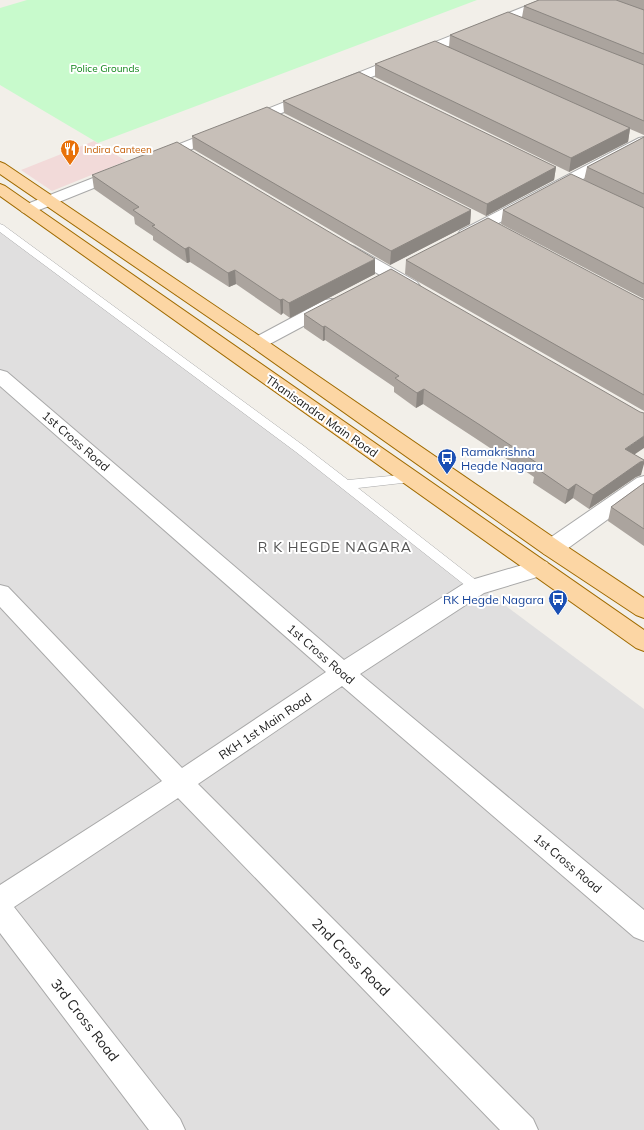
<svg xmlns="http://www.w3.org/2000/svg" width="644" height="1130" font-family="Mulish,sans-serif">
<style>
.residential{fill:#e0dfdf}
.commercial{fill:#f2dad9}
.park{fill:#c8facc}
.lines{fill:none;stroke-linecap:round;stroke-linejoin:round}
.lane-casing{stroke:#a9a9a9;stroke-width:1}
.street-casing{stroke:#a9a9a9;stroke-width:2}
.primary-casing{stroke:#a06b00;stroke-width:2}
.lane{fill:#fff;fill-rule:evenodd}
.street{fill:#fff;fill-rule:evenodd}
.primary{fill:#fcd6a4;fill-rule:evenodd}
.wall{fill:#aba49e}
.shaded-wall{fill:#8b8681}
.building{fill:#c7bfb8;stroke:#8b8681}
.labels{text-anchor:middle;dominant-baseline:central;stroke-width:4;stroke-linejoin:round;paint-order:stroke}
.far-park-label{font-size:10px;fill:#0c8416;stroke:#fff}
.far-food-label{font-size:10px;fill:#c56008;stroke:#fff;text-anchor:start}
.street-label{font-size:12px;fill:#222;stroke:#fff}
.transit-label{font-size:12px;fill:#164399;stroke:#fff;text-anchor:start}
.quarter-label{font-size:14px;letter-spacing:1px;fill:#555;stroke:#fff}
.near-street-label{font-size:14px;fill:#222;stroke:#fff}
</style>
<rect width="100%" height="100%" fill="#f2efe9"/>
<path class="residential" d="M 0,228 L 644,709 L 644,1130 L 0,1130 Z"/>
<path class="commercial" d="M 94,141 L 126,161 L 52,191 L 21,170 Z"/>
<path class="park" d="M 27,0 L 477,0 L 98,143 L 0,85 L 0,8 Z"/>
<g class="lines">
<defs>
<path id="lane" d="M 0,224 L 3,225 L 304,446 L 348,480 L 411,474 L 415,475 L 417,478 L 415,481 L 411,482 L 358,488 L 481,584 L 483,587 L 481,590 L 476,592 L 471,590 L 296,452 L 0,232 Z"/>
<path id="street" d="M 541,0 L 558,0 L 556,3 L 162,161 L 157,162 L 152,161 L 150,158 L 152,155 Z
M 644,137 L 644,147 L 472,237 L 466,239 L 460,237 L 458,234 L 460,231 L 639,138 Z
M 121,167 L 126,169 L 129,172 L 126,175 L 34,212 L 28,214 L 22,212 L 20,209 L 22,206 Z
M 349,245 L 355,247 L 417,282 L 420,286 L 417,290 L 411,291 L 405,290 L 343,253 L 341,250 L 343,247 Z
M 331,299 L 337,300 L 340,304 L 337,308 L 264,347 L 258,348 L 252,347 L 249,343 L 252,339 L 325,300 Z
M 0,370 L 7,372 L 344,660 L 468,581 L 539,560 L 547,562 L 550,568 L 547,574 L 484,593 L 360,674 L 644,910 L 644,941 L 634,937 L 342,686 L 198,784 L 533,1119 L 538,1130 L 500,1130 L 178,798 L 14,907 L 180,1119 L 185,1130 L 149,1130 L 0,933 L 0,885 L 162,781 L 0,607 L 0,585 L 8,587 L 182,768 L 326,672 L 0,386 Z
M 644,476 L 644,493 L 560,554 L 552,556 L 544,554 L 541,548 L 544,542 L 637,478 Z"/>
<path id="primary" d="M 0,162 L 5,164 L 264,339 L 560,542 L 644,598 L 644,618 L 636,615 L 544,554 L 252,347 L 0,174 Z
M 0,184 L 5,186 L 644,630 L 644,651 L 636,648 L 0,196 Z"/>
</defs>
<use href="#lane" class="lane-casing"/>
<use href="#street" class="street-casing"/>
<use href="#primary" class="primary-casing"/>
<use href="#lane" class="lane"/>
<use href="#street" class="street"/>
<use href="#primary" class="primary"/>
</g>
<path class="wall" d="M 539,0 L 644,0 L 644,135 L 630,129 L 628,142 L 569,172 L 375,77 L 375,64 L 449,47 L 450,35 L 522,17 L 524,6 Z
M 283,101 L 556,167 L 554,180 L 486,216 L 284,113 Z
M 192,136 L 471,210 L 470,224 L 390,265 L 193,149 Z
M 644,137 L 644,299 L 501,224 L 503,210 L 600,188 L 584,180 L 587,167 Z
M 92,175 L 375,274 L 290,318 L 283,313 L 281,315 L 236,284 L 229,287 L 190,262 L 187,263 L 153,240 L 153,236 L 135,224 L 134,217 L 94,189 Z
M 406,260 L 644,300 L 644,411 L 405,274 Z
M 304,314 L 634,454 L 641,475 L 636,477 L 589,509 L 573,498 L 565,504 L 533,483 L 534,477 L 478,440 L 423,404 L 416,408 L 394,392 L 394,387 L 325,340 L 323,341 L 304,328 Z
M 644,483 L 644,546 L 608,521 L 611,507 Z"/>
<path class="shaded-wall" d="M 630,128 L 628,142 L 569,172 L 571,158 Z
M 556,167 L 554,180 L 486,216 L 487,204 Z
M 471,210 L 470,224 L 390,265 L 391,251 Z
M 189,247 L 190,262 L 187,263 L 185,249 Z
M 375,259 L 375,274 L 290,318 L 289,303 Z
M 235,270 L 236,284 L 229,287 L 228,273 Z
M 283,299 L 283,313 L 281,315 L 280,300 Z
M 325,326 L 325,340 L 323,341 L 323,327 Z
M 424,389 L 423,404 L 416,408 L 417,393 Z
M 644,436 L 644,448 L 622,463 L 625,449 Z
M 644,461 L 644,464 L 641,475 L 636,477 L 589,509 L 593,495 L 640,462 Z
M 576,484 L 573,498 L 565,504 L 568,490 Z"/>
<path class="building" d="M 539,0 L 616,0 L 644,10 L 644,54 L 524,6 Z
M 508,12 L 644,65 L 644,121 L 450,35 Z
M 435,41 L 630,128 L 571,158 L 375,64 Z
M 359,72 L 556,167 L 487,204 L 283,101 Z
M 267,107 L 471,210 L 391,251 L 192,136 Z
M 644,137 L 644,194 L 587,167 Z
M 177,142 L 375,259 L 289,303 L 283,299 L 280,300 L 235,270 L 228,273 L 189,247 L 185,249 L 152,226 L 155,225 L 133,210 L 139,207 L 92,175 Z
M 571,174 L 644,208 L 644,284 L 503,210 Z
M 488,218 L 641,299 L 644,300 L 644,395 L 406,260 Z
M 391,269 L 640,412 L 644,413 L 644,436 L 625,449 L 644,460 L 644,461 L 640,462 L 593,495 L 576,484 L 568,490 L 536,468 L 540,465 L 480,425 L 424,389 L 417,393 L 395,378 L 399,376 L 325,326 L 323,327 L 304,314 Z
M 644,483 L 644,529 L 611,507 Z"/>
<defs>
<symbol id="restaurant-pin" viewBox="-11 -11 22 30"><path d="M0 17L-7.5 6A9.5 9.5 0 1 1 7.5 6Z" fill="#e8710a" stroke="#fff"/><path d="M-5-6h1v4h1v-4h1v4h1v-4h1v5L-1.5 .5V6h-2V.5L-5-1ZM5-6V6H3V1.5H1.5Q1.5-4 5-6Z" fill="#fff"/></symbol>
<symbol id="bus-pin" viewBox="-11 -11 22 30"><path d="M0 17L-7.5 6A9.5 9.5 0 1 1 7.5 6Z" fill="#1a4fb4" stroke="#fff"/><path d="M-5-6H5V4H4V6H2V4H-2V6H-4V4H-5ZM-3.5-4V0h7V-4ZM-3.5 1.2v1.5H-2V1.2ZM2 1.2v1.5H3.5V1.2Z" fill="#fff"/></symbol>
</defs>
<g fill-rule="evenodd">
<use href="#restaurant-pin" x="59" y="138" width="22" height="30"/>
<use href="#bus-pin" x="436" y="447" width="22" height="30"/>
<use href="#bus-pin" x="547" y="588" width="22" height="30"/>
</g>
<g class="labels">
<g class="far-park-label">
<text x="105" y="68">Police Grounds</text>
</g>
<g class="far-food-label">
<text x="84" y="149">Indira Canteen</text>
</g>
<g class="street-label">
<text transform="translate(322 416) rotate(35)">Thanisandra Main Road</text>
<text transform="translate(76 441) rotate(41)">1st Cross Road</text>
<text transform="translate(321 654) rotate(41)">1st Cross Road</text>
<text transform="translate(265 726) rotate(-34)">RKH 1st Main Road</text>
<text transform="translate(568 863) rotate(40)">1st Cross Road</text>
</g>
<g class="transit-label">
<text x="461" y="451">Ramakrishna<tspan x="461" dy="14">Hegde Nagara</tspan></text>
<text x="544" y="599" text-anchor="end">RK Hegde Nagara</text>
</g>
<g class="quarter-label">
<text x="335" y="547">R K HEGDE NAGARA</text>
</g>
<g class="near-street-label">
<text transform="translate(351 957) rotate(45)">2nd Cross Road</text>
<text transform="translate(85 1020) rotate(52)">3rd Cross Road</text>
</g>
</g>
</svg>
